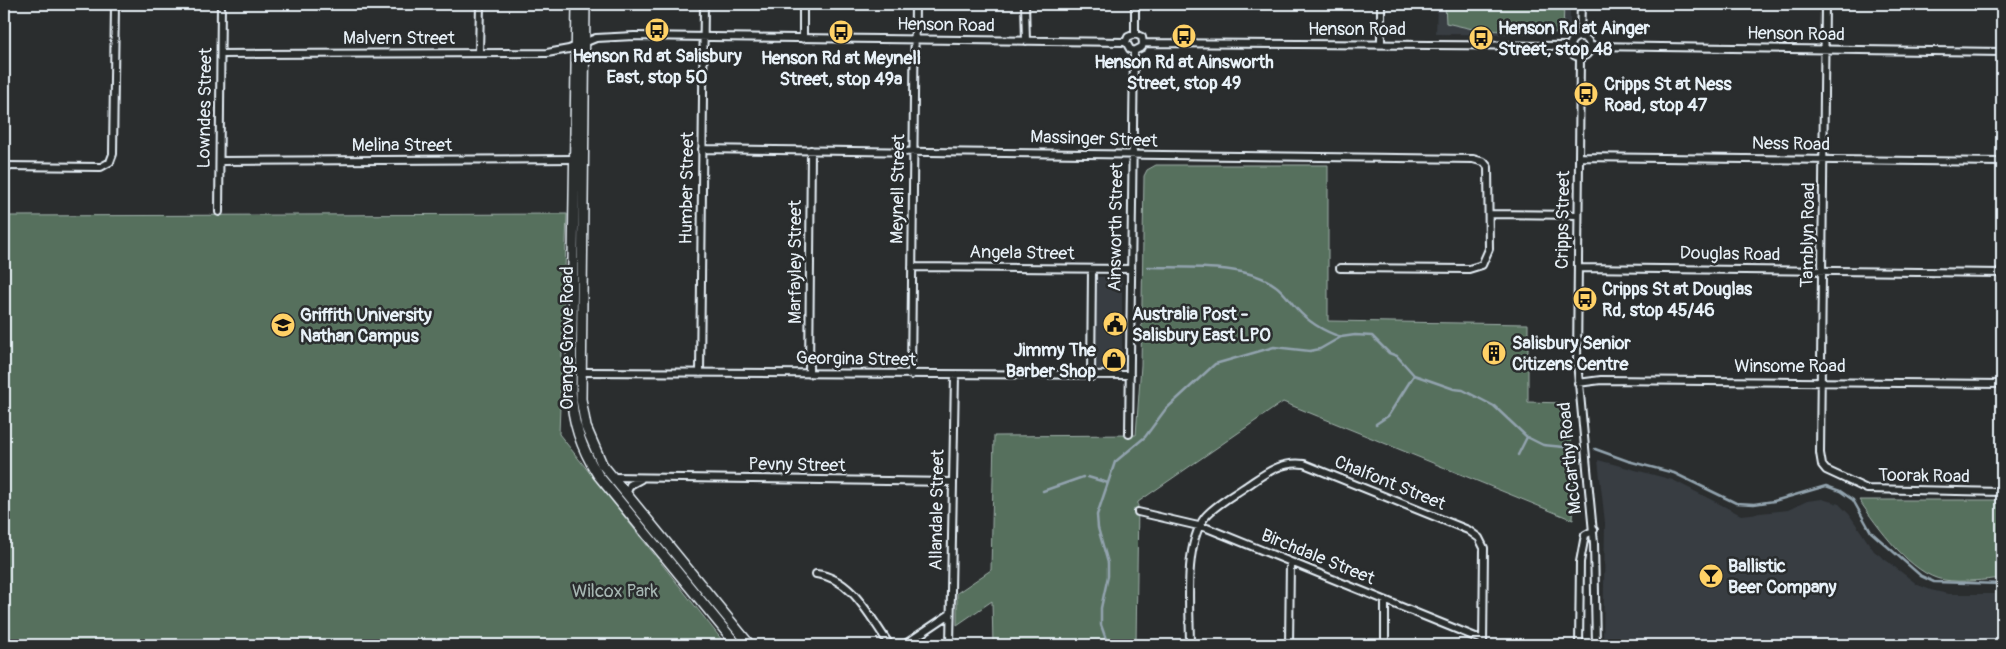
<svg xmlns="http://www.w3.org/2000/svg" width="2006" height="649" font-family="Pangolin,sans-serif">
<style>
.built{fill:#373c42}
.green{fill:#566f5d;stroke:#9fb0aa}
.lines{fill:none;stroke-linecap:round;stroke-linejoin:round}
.stream{stroke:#92a3ae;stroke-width:2.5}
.minor-casing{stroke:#e8f1f8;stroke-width:10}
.secondary-casing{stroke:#e8f1f8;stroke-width:12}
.minor{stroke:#2a2d2e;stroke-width:6}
.secondary{stroke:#2a2d2e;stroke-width:9}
.labels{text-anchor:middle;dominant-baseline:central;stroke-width:5;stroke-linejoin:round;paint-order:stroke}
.street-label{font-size:18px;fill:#e8f1f8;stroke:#2a2d2e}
.poi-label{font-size:18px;font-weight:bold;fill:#e8f1f8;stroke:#2a2d2e;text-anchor:start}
.park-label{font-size:18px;fill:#a6b6b2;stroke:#2a2d2e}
</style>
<rect width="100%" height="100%" fill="#2a2d2e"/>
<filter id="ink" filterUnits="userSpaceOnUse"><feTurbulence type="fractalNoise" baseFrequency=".02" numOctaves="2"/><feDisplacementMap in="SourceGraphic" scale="10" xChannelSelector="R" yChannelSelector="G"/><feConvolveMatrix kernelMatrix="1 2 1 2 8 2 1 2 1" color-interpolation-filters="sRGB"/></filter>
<g filter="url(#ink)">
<path class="built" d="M 1437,4 L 1570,4 L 1570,30 L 1565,35 L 1436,34 Z
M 1122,276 L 1122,368 L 1098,369 L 1093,364 L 1096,277 Z
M 1598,460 L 1673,480 L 1741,515 L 1788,510 L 1807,501 L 1822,499 L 1839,504 L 1849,514 L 1874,551 L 1918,585 L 1931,590 L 1948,594 L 2002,594 L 2002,645 L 1603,645 L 1605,523 Z"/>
<path class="green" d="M 1445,4 L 1564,4 L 1563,33 L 1477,30 L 1446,23 Z
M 1156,165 L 1328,165 L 1328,321 L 1528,324 L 1528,402 L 1565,403 C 1573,442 1575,481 1573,520 L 1283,402 L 1138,502 L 1136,645 L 993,645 L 992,601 L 957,625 L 957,593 L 991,570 L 994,436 L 1136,435 L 1141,365 L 1144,176 L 1147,170 Z
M 567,214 L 559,434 L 726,645 L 4,645 L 4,216 Z
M 1859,500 L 2002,500 L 2002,578 C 1984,580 1962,583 1944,580 C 1911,575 1877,526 1859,500 Z"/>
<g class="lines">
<path class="stream" d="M 1148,267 C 1184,268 1246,263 1276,286 C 1283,291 1290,301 1296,308 C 1309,323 1323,331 1341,337
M 1376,424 L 1388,416 L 1414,375
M 1595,449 L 1628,461 L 1674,473 L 1736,503 L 1754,504 L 1774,501 L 1826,486 L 1840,491 L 1853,500 L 1871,532 L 1921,576 L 1934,582 L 2002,584
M 1518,455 L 1527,437
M 1088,477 L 1108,483
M 1043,491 L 1083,477
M 1108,645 L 1101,625 L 1101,608 L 1108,576 L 1108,563 L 1098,528 L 1097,515 L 1115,462 L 1145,437 L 1165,410 L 1215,364 L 1274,347 L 1310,351 L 1320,349 L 1341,337 L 1355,335 L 1372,336 L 1389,353 L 1397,356 L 1414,375 L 1454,389 L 1463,390 L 1494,406 L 1527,437 L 1543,445 L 1574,448"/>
<defs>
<path id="minor" d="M 1025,4 L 1026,41
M 1381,4 L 1381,44
M 1825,4 L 1820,453 L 1822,465 L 1826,470 L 1867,489 L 2002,492
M 1135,34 L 1135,4
M 1580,37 L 1581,4
M1570 47a10 10 0 1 1 20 0a10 10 0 1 1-20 0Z
M 803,39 L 803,4
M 1126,42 L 1128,37 L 1135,34 L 1142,37 L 1143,43
M 1126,42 L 1130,49 L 1134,51 L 1142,47 L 1143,43
M 1143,43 L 1570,46
M 1590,46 L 2002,52
M 479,53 L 480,4
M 221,54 L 547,53 L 569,49 L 596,38 L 634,36 L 1126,42
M 1580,57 L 1577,362 L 1594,543 L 1596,645
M 4,130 L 5,4
M 702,149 L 1473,159 L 1484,162 L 1488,167 L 1489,249 L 1482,265 L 1469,269 L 1340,268
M 1579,157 L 2002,162
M 220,161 L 577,159
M 4,166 L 101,167 L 110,162 L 113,154 L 115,4
M 219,212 L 221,4
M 1490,214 L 1578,215
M 912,267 L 1131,269
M 1578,268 L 2002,273
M 582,372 L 1130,375
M 700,373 L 704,4
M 809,374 L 811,150
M 911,375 L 915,4
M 1091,377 L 1092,269
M 1578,383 L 1601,380 L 2002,384
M 1129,434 L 1134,51
M 612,477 L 952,482
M 626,494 L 630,485 L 641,479
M 1138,512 L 1207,528 L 1483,640
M 816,574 C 853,578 870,618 890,645
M 904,645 L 950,614
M 950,645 L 955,375
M 1190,645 C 1190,610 1183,546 1205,517 C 1216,504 1234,495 1248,485 C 1266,473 1281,461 1304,464 L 1468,530 L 1479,538 L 1484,548 L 1483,645
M 1289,645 L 1290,562
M 1385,645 L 1385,601
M 1579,645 L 1580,562 L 1585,535 L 1594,530"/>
<path id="secondary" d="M 577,4 L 571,389 C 572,422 581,448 598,475 L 737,645
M 585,4 L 581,399 L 586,427 L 602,464 L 750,645"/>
</defs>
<use href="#minor" class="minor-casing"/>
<use href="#secondary" class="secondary-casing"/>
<use href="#minor" class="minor"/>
<use href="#secondary" class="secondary"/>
</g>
</g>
<defs>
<symbol id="bus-disc" viewBox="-11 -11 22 22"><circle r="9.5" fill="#ffd166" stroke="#2a2d2e"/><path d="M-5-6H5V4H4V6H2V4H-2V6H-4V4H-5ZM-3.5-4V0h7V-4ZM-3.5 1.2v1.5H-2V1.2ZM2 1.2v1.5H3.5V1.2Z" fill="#111"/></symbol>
<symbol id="civic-disc" viewBox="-11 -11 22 22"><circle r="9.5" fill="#ffd166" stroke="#2a2d2e"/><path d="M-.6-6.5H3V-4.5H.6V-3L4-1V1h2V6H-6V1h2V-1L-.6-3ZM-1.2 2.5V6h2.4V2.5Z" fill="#111"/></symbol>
<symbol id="university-disc" viewBox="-11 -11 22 22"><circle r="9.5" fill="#ffd166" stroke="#2a2d2e"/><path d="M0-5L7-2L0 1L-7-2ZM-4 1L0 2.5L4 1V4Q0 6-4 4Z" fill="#111"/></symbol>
<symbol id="building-disc" viewBox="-11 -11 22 22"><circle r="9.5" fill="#ffd166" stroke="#2a2d2e"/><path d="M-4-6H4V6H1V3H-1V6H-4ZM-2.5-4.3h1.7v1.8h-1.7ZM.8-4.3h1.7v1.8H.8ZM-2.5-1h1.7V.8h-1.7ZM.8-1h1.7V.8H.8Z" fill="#111"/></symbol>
<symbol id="shop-disc" viewBox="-11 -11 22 22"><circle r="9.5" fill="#ffd166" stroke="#2a2d2e"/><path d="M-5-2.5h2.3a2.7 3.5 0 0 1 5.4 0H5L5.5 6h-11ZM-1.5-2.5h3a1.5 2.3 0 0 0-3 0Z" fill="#111"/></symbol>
<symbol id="bar-disc" viewBox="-11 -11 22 22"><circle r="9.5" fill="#ffd166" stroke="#2a2d2e"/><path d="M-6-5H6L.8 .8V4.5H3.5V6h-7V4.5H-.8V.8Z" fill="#111"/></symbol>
</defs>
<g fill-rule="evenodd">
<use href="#bus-disc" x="643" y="16" width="28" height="28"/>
<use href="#bus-disc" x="827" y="18" width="28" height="28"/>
<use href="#bus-disc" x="1170" y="22" width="28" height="28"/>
<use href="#bus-disc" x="1467" y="24" width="28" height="28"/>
<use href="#bus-disc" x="1572" y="80" width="28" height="28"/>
<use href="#bus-disc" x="1571" y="285" width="28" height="28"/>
<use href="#civic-disc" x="1101" y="310" width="28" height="28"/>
<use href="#university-disc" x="269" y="311" width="28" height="28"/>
<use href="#building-disc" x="1480" y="339" width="28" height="28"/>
<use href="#shop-disc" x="1100" y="346" width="28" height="28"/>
<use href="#bar-disc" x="1697" y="562" width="28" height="28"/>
</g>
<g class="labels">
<g class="street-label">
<text transform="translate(946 25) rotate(1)">Henson Road</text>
<text x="1357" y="29">Henson Road</text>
<text transform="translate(1796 34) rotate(1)">Henson Road</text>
<text x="399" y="38">Malvern Street</text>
<text transform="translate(205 108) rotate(-89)">Lowndes Street</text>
<text transform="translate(1094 139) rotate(2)">Massinger Street</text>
<text transform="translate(1791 144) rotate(1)">Ness Road</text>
<text x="402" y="145">Melina Street</text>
<text transform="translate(687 188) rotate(-89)">Humber Street</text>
<text transform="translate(898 189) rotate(-89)">Meynell Street</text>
<text transform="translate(1563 220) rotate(-89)">Cripps Street</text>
<text transform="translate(1116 227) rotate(-89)">Ainsworth Street</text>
<text transform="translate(1808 235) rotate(-89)">Tamblyn Road</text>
<text transform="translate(1022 253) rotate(1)">Angela Street</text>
<text transform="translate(1730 254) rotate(1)">Douglas Road</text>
<text transform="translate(795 262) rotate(-90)">Marfayley Street</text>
<text transform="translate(567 338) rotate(-90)">Orange Grove Road</text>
<text transform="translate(856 359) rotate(1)">Georgina Street</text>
<text x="1790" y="366">Winsome Road</text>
<text transform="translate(1570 458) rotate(-96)">McCarthy Road</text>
<text transform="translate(797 465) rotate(1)">Pevny Street</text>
<text transform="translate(1924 476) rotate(1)">Toorak Road</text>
<text transform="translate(1390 483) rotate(22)">Chalfont Street</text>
<text transform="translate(937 510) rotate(-89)">Allandale Street</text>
<text transform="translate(1318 557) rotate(22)">Birchdale Street</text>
</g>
<g class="poi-label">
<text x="1498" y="28">Henson Rd at Ainger<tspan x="1498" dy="21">Street, stop 48</tspan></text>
<text x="657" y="56" text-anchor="middle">Henson Rd at Salisbury<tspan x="657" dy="21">East, stop 50</tspan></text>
<text x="841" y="58" text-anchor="middle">Henson Rd at Meynell<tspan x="841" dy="21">Street, stop 49a</tspan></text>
<text x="1184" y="62" text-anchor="middle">Henson Rd at Ainsworth<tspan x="1184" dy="21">Street, stop 49</tspan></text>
<text x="1604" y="84">Cripps St at Ness<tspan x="1604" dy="21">Road, stop 47</tspan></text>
<text x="1602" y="289">Cripps St at Douglas<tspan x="1602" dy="21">Rd, stop 45/46</tspan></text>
<text x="1132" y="314">Australia Post -<tspan x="1132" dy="21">Salisbury East LPO</tspan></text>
<text x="300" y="315">Griffith University<tspan x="300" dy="21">Nathan Campus</tspan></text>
<text x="1512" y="343">Salisbury Senior<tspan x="1512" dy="21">Citizens Centre</tspan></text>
<text x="1096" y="350" text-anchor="end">Jimmy The<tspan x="1096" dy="21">Barber Shop</tspan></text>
<text x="1728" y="566">Ballistic<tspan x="1728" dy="21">Beer Company</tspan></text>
</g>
<g class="park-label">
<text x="615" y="591">Wilcox Park</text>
</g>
</g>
<rect width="2006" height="649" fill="none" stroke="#2a2d2e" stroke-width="20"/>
<rect x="10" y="10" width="1986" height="629" fill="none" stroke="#e8f1f8" stroke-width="2" filter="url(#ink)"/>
</svg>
